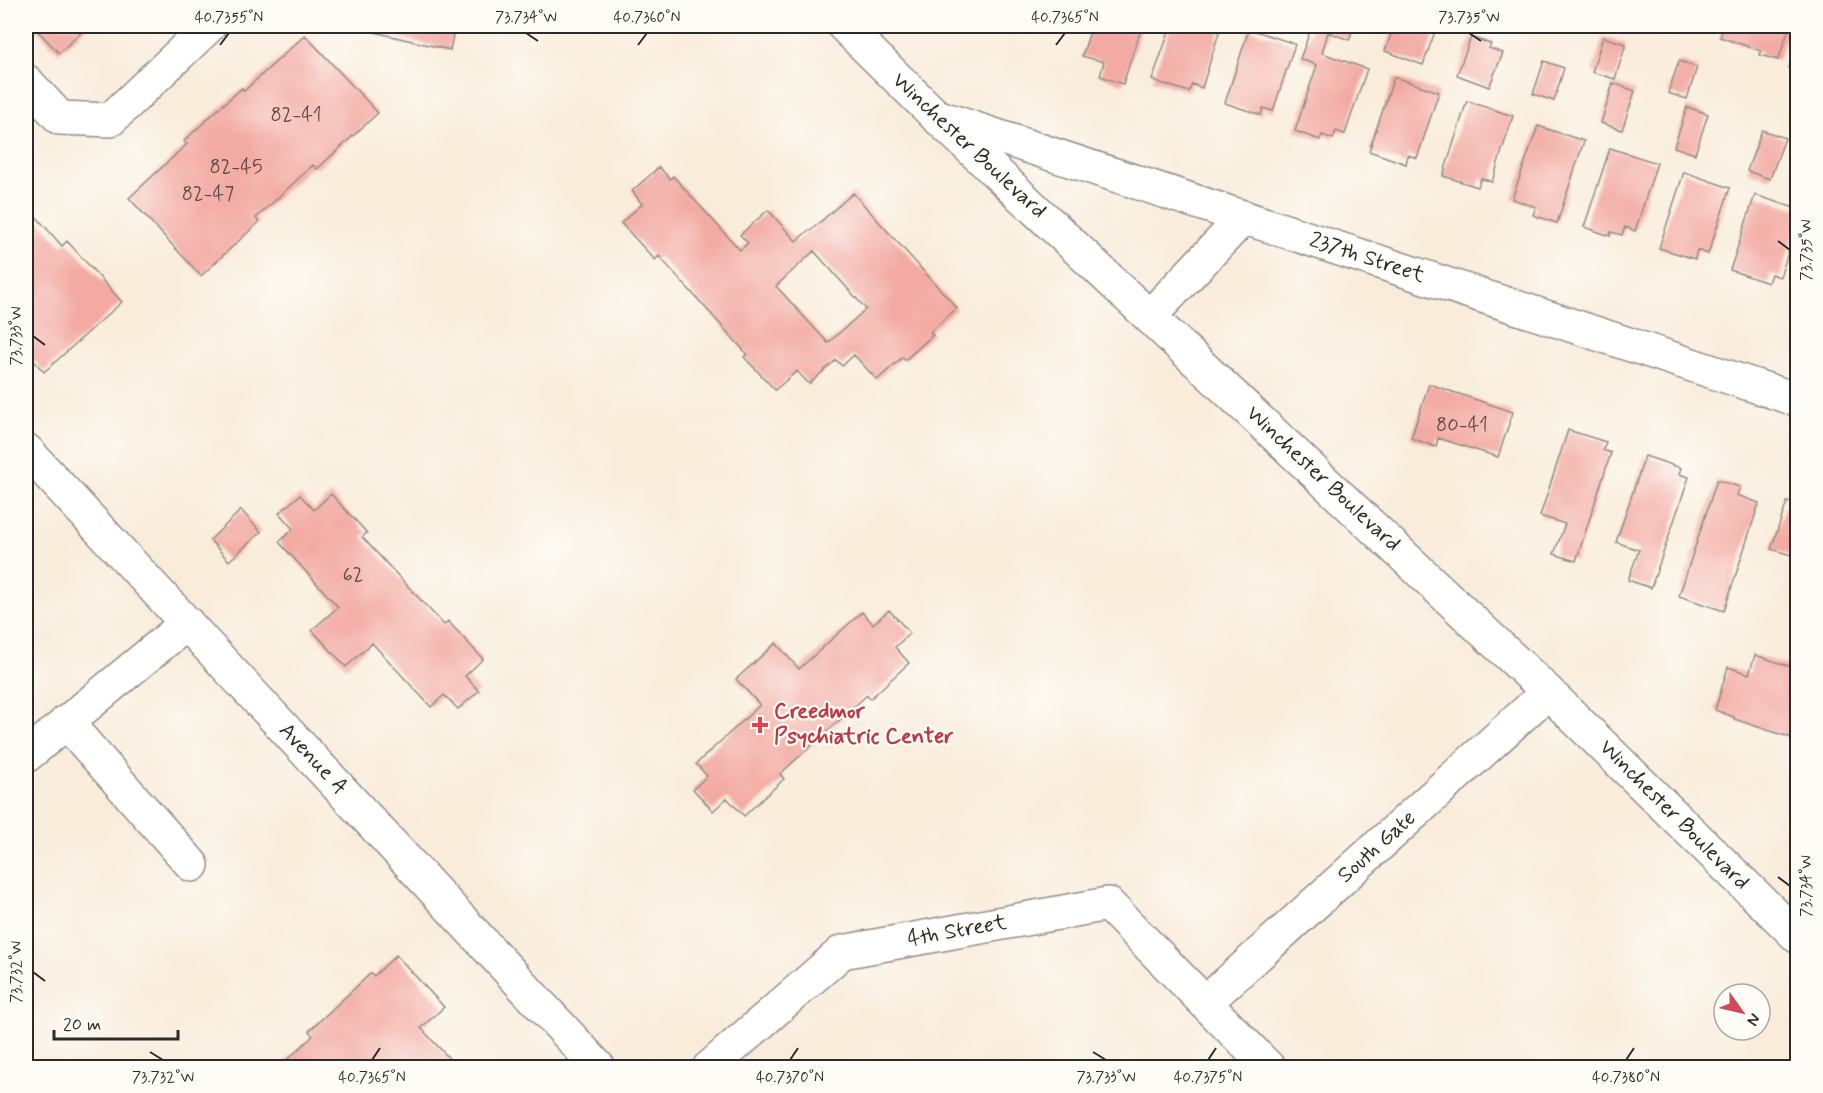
<svg xmlns="http://www.w3.org/2000/svg" width="1823" height="1093" font-family="Mynerve,sans-serif">
<style>
.building{fill:#f3aaa3;fill-rule:evenodd}
.lines{fill:none;stroke-linecap:round;stroke-linejoin:round}
.minor-casing{stroke:#928c83;stroke-width:36}
.major-casing{stroke:#928c83;stroke-width:36}
.minor{stroke:#fff;stroke-width:33}
.major{stroke:#fff;stroke-width:33}
.ticks{fill:none;stroke:#2b2b2b;stroke-width:2}
.health-dot{fill:#e0444e;stroke:#fdfcf7;stroke-width:2}
.labels{text-anchor:middle;dominant-baseline:central;stroke-width:4.5;stroke-linejoin:round;paint-order:stroke}
.number-label{font-size:20px;fill:#5d4b49}
.street-label{font-size:22px;fill:#2b2b2b;stroke:#fdfcf7}
.health-label{font-size:22px;font-weight:bold;fill:#be3a42;stroke:#fdfcf7;text-anchor:start}
.neatline{fill:none;stroke:#2b2b2b;stroke-width:2}
.ticks-label{font-size:15px;text-anchor:middle;fill:#2b2b2b}
</style>
<rect width="100%" height="100%" fill="#fdfcf7"/>
<filter id="ink" filterUnits="userSpaceOnUse"><feTurbulence type="fractalNoise" baseFrequency=".0167" numOctaves="2"/><feDisplacementMap in="SourceGraphic" scale="12" xChannelSelector="R" yChannelSelector="G"/><feConvolveMatrix kernelMatrix="1 2 1 2 8 2 1 2 1" color-interpolation-filters="sRGB"/></filter>
<filter id="wash" filterUnits="userSpaceOnUse"><feTurbulence type="fractalNoise" baseFrequency=".008" numOctaves="4" result="noise"/><feDisplacementMap in="SourceGraphic" scale="24" xChannelSelector="R" yChannelSelector="G"/><feGaussianBlur stdDeviation="1.35" result="paint"/><feColorMatrix in="noise" values="0 0 0 0 0 0 0 0 0 0 0 0 0 0 0 0 0 1.4 0 .05"/><feComposite in="paint" operator="in"/></filter>
<g filter="url(#wash)">
<rect width="100%" height="100%" fill="#f9ecdb"/>
<g id="blocks">
<path class="building" d="M 33,26 L 88,26 L 59,53 Z
M 349,26 L 455,26 L 450,50 Z
M 1021,26 L 1037,26 L 1029,33 Z
M 1092,26 L 1142,26 L 1123,84 L 1100,76 L 1104,62 L 1082,56 Z
M 1171,26 L 1221,26 L 1202,88 L 1192,84 L 1189,92 L 1152,80 Z
M 1312,26 L 1354,26 L 1349,40 L 1328,32 L 1322,53 L 1367,69 L 1345,134 L 1336,131 L 1333,139 L 1322,135 L 1320,140 L 1295,131 L 1317,65 L 1300,59 Z
M 1394,26 L 1437,26 L 1423,65 L 1385,51 Z
M 1452,26 L 1472,26 L 1470,32 Z
M 1724,26 L 1790,26 L 1778,60 L 1760,55 L 1761,51 L 1720,37 Z
M 1249,29 L 1295,44 L 1273,111 L 1263,108 L 1261,115 L 1225,103 Z
M 305,35 L 378,113 L 317,169 L 313,165 L 285,191 L 256,218 L 259,222 L 201,276 L 129,198 L 187,144 L 184,141 L 214,113 L 242,88 L 244,91 Z
M 1471,37 L 1491,44 L 1489,48 L 1503,53 L 1489,87 L 1457,75 Z
M 1603,37 L 1626,44 L 1615,79 L 1592,72 Z
M 1797,44 L 1798,44 L 1798,71 L 1789,68 Z
M 1544,61 L 1564,68 L 1554,101 L 1533,94 Z
M 1679,61 L 1697,67 L 1687,99 L 1668,93 Z
M 1394,77 L 1439,92 L 1417,158 L 1408,155 L 1406,164 L 1369,151 Z
M 1613,83 L 1635,91 L 1622,130 L 1601,123 Z
M 1467,101 L 1513,116 L 1492,182 L 1481,178 L 1478,187 L 1443,176 Z
M 1687,107 L 1708,114 L 1695,154 L 1674,147 Z
M 1538,126 L 1584,141 L 1557,223 L 1533,215 L 1536,207 L 1512,199 Z
M 1762,130 L 1785,138 L 1770,179 L 1747,171 Z
M 1610,148 L 1657,163 L 1635,231 L 1625,227 L 1622,235 L 1611,232 L 1610,236 L 1584,227 Z
M 659,167 L 670,179 L 673,176 L 740,250 L 748,243 L 740,235 L 768,210 L 796,241 L 809,230 L 810,231 L 853,193 L 957,308 L 930,332 L 933,335 L 905,360 L 903,357 L 877,380 L 854,355 L 842,366 L 836,360 L 809,384 L 797,371 L 775,390 L 744,357 L 747,354 L 659,256 L 655,260 L 621,223 L 642,204 L 632,191 ZM 814,251 L 866,309 L 828,343 L 776,286 Z
M 1684,172 L 1730,188 L 1708,254 L 1697,250 L 1695,259 L 1659,248 Z
M 1755,195 L 1798,209 L 1798,223 L 1780,277 L 1771,274 L 1768,283 L 1730,270 Z
M 26,205 L 62,246 L 67,241 L 122,302 L 44,372 L 26,352 Z
M 1429,384 L 1513,412 L 1498,457 L 1438,438 L 1436,447 L 1411,438 Z
M 1568,430 L 1606,442 L 1603,450 L 1611,453 L 1576,561 L 1554,554 L 1565,524 L 1540,516 Z
M 1645,456 L 1681,468 L 1679,474 L 1689,477 L 1651,588 L 1628,580 L 1639,550 L 1616,542 Z
M 1717,480 L 1740,487 L 1737,495 L 1759,503 L 1724,611 L 1679,596 Z
M 331,494 L 367,533 L 362,537 L 444,625 L 448,621 L 483,659 L 465,676 L 479,691 L 458,709 L 444,695 L 431,707 L 372,643 L 346,667 L 312,630 L 338,607 L 279,542 L 293,529 L 279,513 L 300,495 L 314,510 Z
M 1787,502 L 1798,505 L 1798,557 L 1771,549 Z
M 241,510 L 261,532 L 229,561 L 210,540 Z
M 889,610 L 910,633 L 895,647 L 909,663 L 870,699 L 867,695 L 780,774 L 784,779 L 744,816 L 727,798 L 713,811 L 693,789 L 707,776 L 696,764 L 760,705 L 736,679 L 776,643 L 799,669 L 862,612 L 873,624 Z
M 1755,655 L 1798,669 L 1798,740 L 1734,719 L 1734,717 L 1715,710 L 1728,667 L 1749,674 Z
M 396,955 L 444,1007 L 421,1028 L 458,1068 L 278,1068 L 313,1036 L 309,1031 L 371,973 L 374,976 Z"/>
</g>
</g>
<g filter="url(#ink)">
<use href="#blocks" fill-opacity="0" stroke="#928c83" stroke-width="1.5"/>
<g class="lines">
<defs>
<path id="minor" d="M 26,81 L 60,118 L 110,120 L 209,26
M 936,116 L 1798,400
M 1150,316 L 1244,217
M 26,450 L 599,1068
M 66,722 L 192,865
M 26,756 L 187,623
M 1206,1002 L 1548,692
M 709,1068 L 842,952 L 1108,904 L 1269,1068"/>
<path id="major" d="M 844,26 L 936,116 L 1548,692 L 1798,937"/>
</defs>
<use href="#minor" class="minor-casing"/>
<use href="#major" class="major-casing"/>
<use href="#minor" class="minor"/>
<use href="#major" class="major"/>
</g>
</g>
<path class="ticks" d="M 526,33 L 538,41M 1469,33 L 1481,41M 220,45 L 229,33M 638,45 L 647,33M 1056,45 L 1065,33M 1778,241 L 1790,250M 33,336 L 45,345M 1778,877 L 1790,886M 33,972 L 45,981M 150,1052 L 163,1060M 1093,1052 L 1106,1060M 372,1060 L 380,1048M 790,1060 L 798,1048M 1208,1060 L 1216,1048M 1626,1060 L 1634,1048"/>
<path class="health-dot" d="M757 716h6v6h6v6h-6v6h-6v-6h-6v-6h6z"/>
<g class="labels">
<g class="number-label">
<text x="296" y="115">82-41</text>
<text x="236" y="167">82-45</text>
<text x="208" y="194">82-47</text>
<text x="1462" y="425">80-41</text>
<text x="353" y="575">62</text>
</g>
<g class="street-label">
<text transform="translate(969 146) rotate(43)">Winchester Boulevard</text>
<text transform="translate(1367 258) rotate(18)">237th Street</text>
<text transform="translate(1323 479) rotate(43)">Winchester Boulevard</text>
<text transform="translate(313 759) rotate(47)">Avenue A</text>
<text transform="translate(1674 815) rotate(45)">Winchester Boulevard</text>
<text transform="translate(1377 847) rotate(-42)">South Gate</text>
<text transform="translate(957 931) rotate(-10)">4th Street</text>
</g>
<g class="health-label">
<text x="774" y="712">Creedmor<tspan x="774" dy="25">Psychiatric Center</tspan></text>
</g>
</g>
<rect width="1823" height="1093" fill="none" stroke="#fdfcf7" stroke-width="66"/>
<g transform="translate(1742 1012) rotate(124)"><circle r="28" fill="#fdfcf7" stroke="#a9a8a5" stroke-width="1.5"/>
<path d="M0-4.5L10 22L0 15L-10 22Z" fill="#d1495b"/>
<text y="-9" font-size="16" font-weight="bold" text-anchor="middle" fill="#2b2b2b">N</text>
</g>
<path d="M54 1030v9h124v-9" fill="none" stroke="#2b2b2b" stroke-width="3"/>
<text x="63" y="1030" font-size="18" fill="#2b2b2b" stroke="#fdfcf7" stroke-width="4.5" paint-order="stroke">20 m</text>
<rect x="33" y="33" width="1757" height="1027" class="neatline"/>
<g class="ticks-label">
<text x="229" y="22">40.7355°N</text>
<text x="526" y="22">73.734°W</text>
<text x="647" y="22">40.7360°N</text>
<text x="1065" y="22">40.7365°N</text>
<text x="1469" y="22">73.735°W</text>
<text transform="translate(1806 250) rotate(-90)" y="5">73.735°W</text>
<text transform="translate(16 336) rotate(-90)" y="5">73.733°W</text>
<text transform="translate(1806 886) rotate(-90)" y="5">73.734°W</text>
<text transform="translate(16 972) rotate(-90)" y="5">73.732°W</text>
<text x="163" y="1082">73.732°W</text>
<text x="372" y="1082">40.7365°N</text>
<text x="790" y="1082">40.7370°N</text>
<text x="1106" y="1082">73.733°W</text>
<text x="1208" y="1082">40.7375°N</text>
<text x="1626" y="1082">40.7380°N</text>
</g>
</svg>
